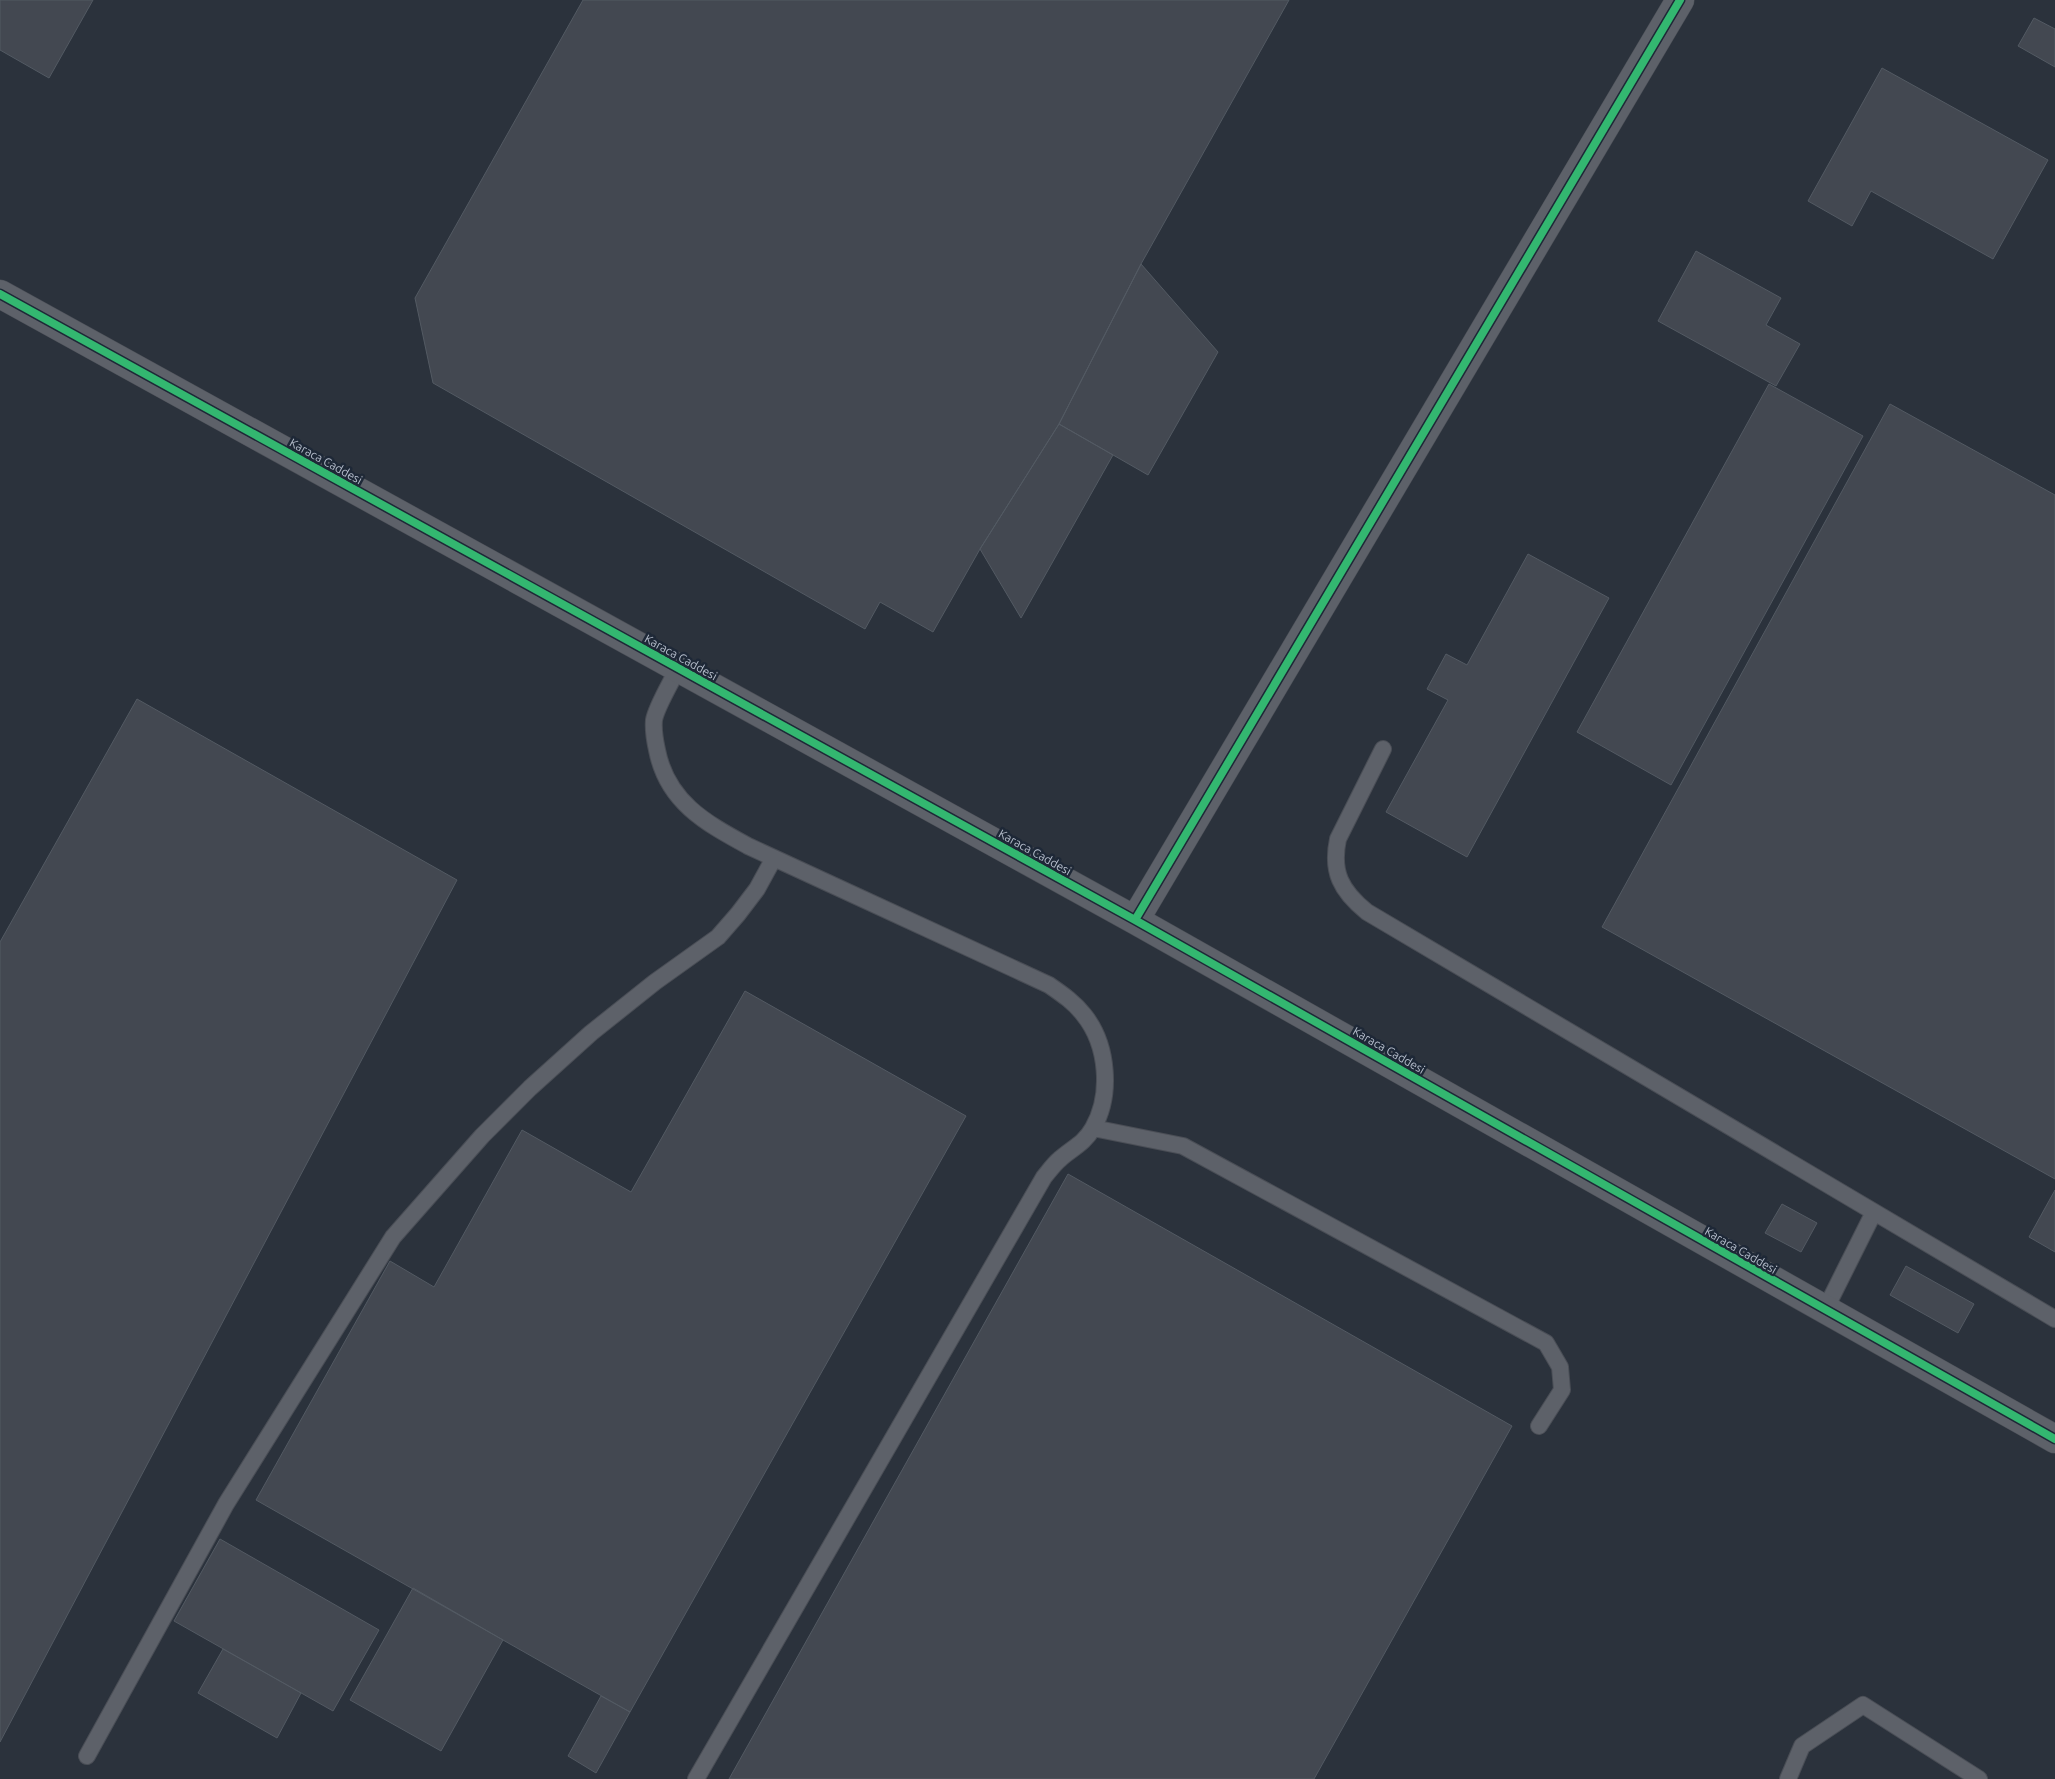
<svg xmlns="http://www.w3.org/2000/svg" width="2055" height="1779" font-family="Ubuntu,sans-serif">
<style>
.building{fill:#434851;stroke:#535a63}
.lines{fill:none;stroke-linecap:round;stroke-linejoin:round}
.service-casing{stroke:#4a4e56;stroke-width:18}
.minor-casing{stroke:#4a4e56;stroke-width:29}
.service{stroke:#5d6169;stroke-width:16}
.minor{stroke:#5d6169;stroke-width:28}
.cycleway-casing{stroke:#1e2837;stroke-width:11}
.cycleway{stroke:#33b770;stroke-width:8}
.labels{text-anchor:middle;dominant-baseline:central;stroke-width:5;stroke-linejoin:round;paint-order:stroke}
.street-label{font-size:12px;fill:#b6becc;stroke:#1e2837}
</style>
<rect width="100%" height="100%" fill="#2b323c"/>
<path class="building" d="M 0,0 L 93,0 L 49,78 L 0,50 Z
M 583,0 L 1289,0 L 1141,264 L 1059,424 L 980,549 L 933,632 L 880,602 L 865,629 L 433,383 L 415,298 Z
M 2034,18 L 2055,29 L 2055,67 L 2018,46 Z
M 1882,68 L 2048,160 L 1993,259 L 1871,191 L 1852,226 L 1808,201 Z
M 1696,251 L 1781,298 L 1766,325 L 1800,344 L 1776,386 L 1658,321 Z
M 1141,264 L 1218,352 L 1148,475 L 1059,424 Z
M 1769,384 L 1863,436 L 1671,785 L 1577,732 Z
M 1890,404 L 2055,495 L 2055,1179 L 1602,927 Z
M 1059,424 L 1113,455 L 1021,618 L 980,549 Z
M 1528,554 L 1609,598 L 1467,857 L 1386,812 L 1448,700 L 1427,689 L 1446,654 L 1467,665 Z
M 137,699 L 457,880 L 0,1742 L 0,942 Z
M 745,991 L 966,1116 L 630,1712 L 256,1500 L 390,1261 L 434,1287 L 522,1130 L 631,1192 Z
M 1068,1174 L 1512,1426 L 1314,1779 L 729,1779 Z
M 2055,1190 L 2055,1252 L 2029,1237 Z
M 1782,1204 L 1817,1223 L 1801,1252 L 1765,1233 Z
M 1906,1266 L 1974,1304 L 1958,1333 L 1890,1295 Z
M 220,1539 L 379,1630 L 333,1711 L 174,1621 Z
M 413,1588 L 503,1640 L 441,1751 L 350,1700 Z
M 223,1649 L 301,1693 L 277,1738 L 198,1693 Z
M 601,1696 L 630,1712 L 596,1773 L 568,1756 Z"/>
<g class="lines">
<defs>
<path id="service" d="M 678,668 C 672,681 656,707 654,720 C 653,730 655,741 657,750 C 667,802 706,823 748,846 L 1049,985 C 1062,994 1074,1002 1084,1015 C 1108,1045 1112,1095 1093,1128 C 1084,1144 1072,1148 1060,1159 C 1054,1164 1049,1171 1044,1177 L 696,1779
M 1383,749 L 1338,839 C 1331,872 1341,891 1367,912 L 2055,1319
M 1093,1128 L 1183,1146 L 1546,1343 L 1560,1367 L 1562,1390 L 1539,1426
M 1825,1310 L 1874,1212
M 87,1756 L 226,1504 L 393,1237 L 482,1136 L 530,1088 L 591,1033 L 655,982 L 718,937 L 738,914 L 757,889 L 774,858
M 1788,1779 L 1802,1746 L 1863,1705 L 1979,1779"/>
<path id="minor" d="M 0,294 L 1135,920 L 2055,1439
M 1135,920 L 1680,0"/>
</defs>
<use href="#service" class="service-casing"/>
<use href="#minor" class="minor-casing"/>
<use href="#service" class="service"/>
<use href="#minor" class="minor"/>
<defs>
<path id="cycleway" d="M 0,294 L 1135,920 L 2055,1439
M 1135,920 L 1680,0"/>
</defs>
<use href="#cycleway" class="cycleway-casing"/>
<use href="#cycleway" class="cycleway"/>
</g>
<g class="labels">
<g class="street-label">
<text transform="translate(326 461) rotate(29)">Karaca Caddesi</text>
<text transform="translate(681 657) rotate(29)">Karaca Caddesi</text>
<text transform="translate(1035 852) rotate(29)">Karaca Caddesi</text>
<text transform="translate(1389 1050) rotate(30)">Karaca Caddesi</text>
<text transform="translate(1741 1250) rotate(30)">Karaca Caddesi</text>
</g>
</g>
</svg>
